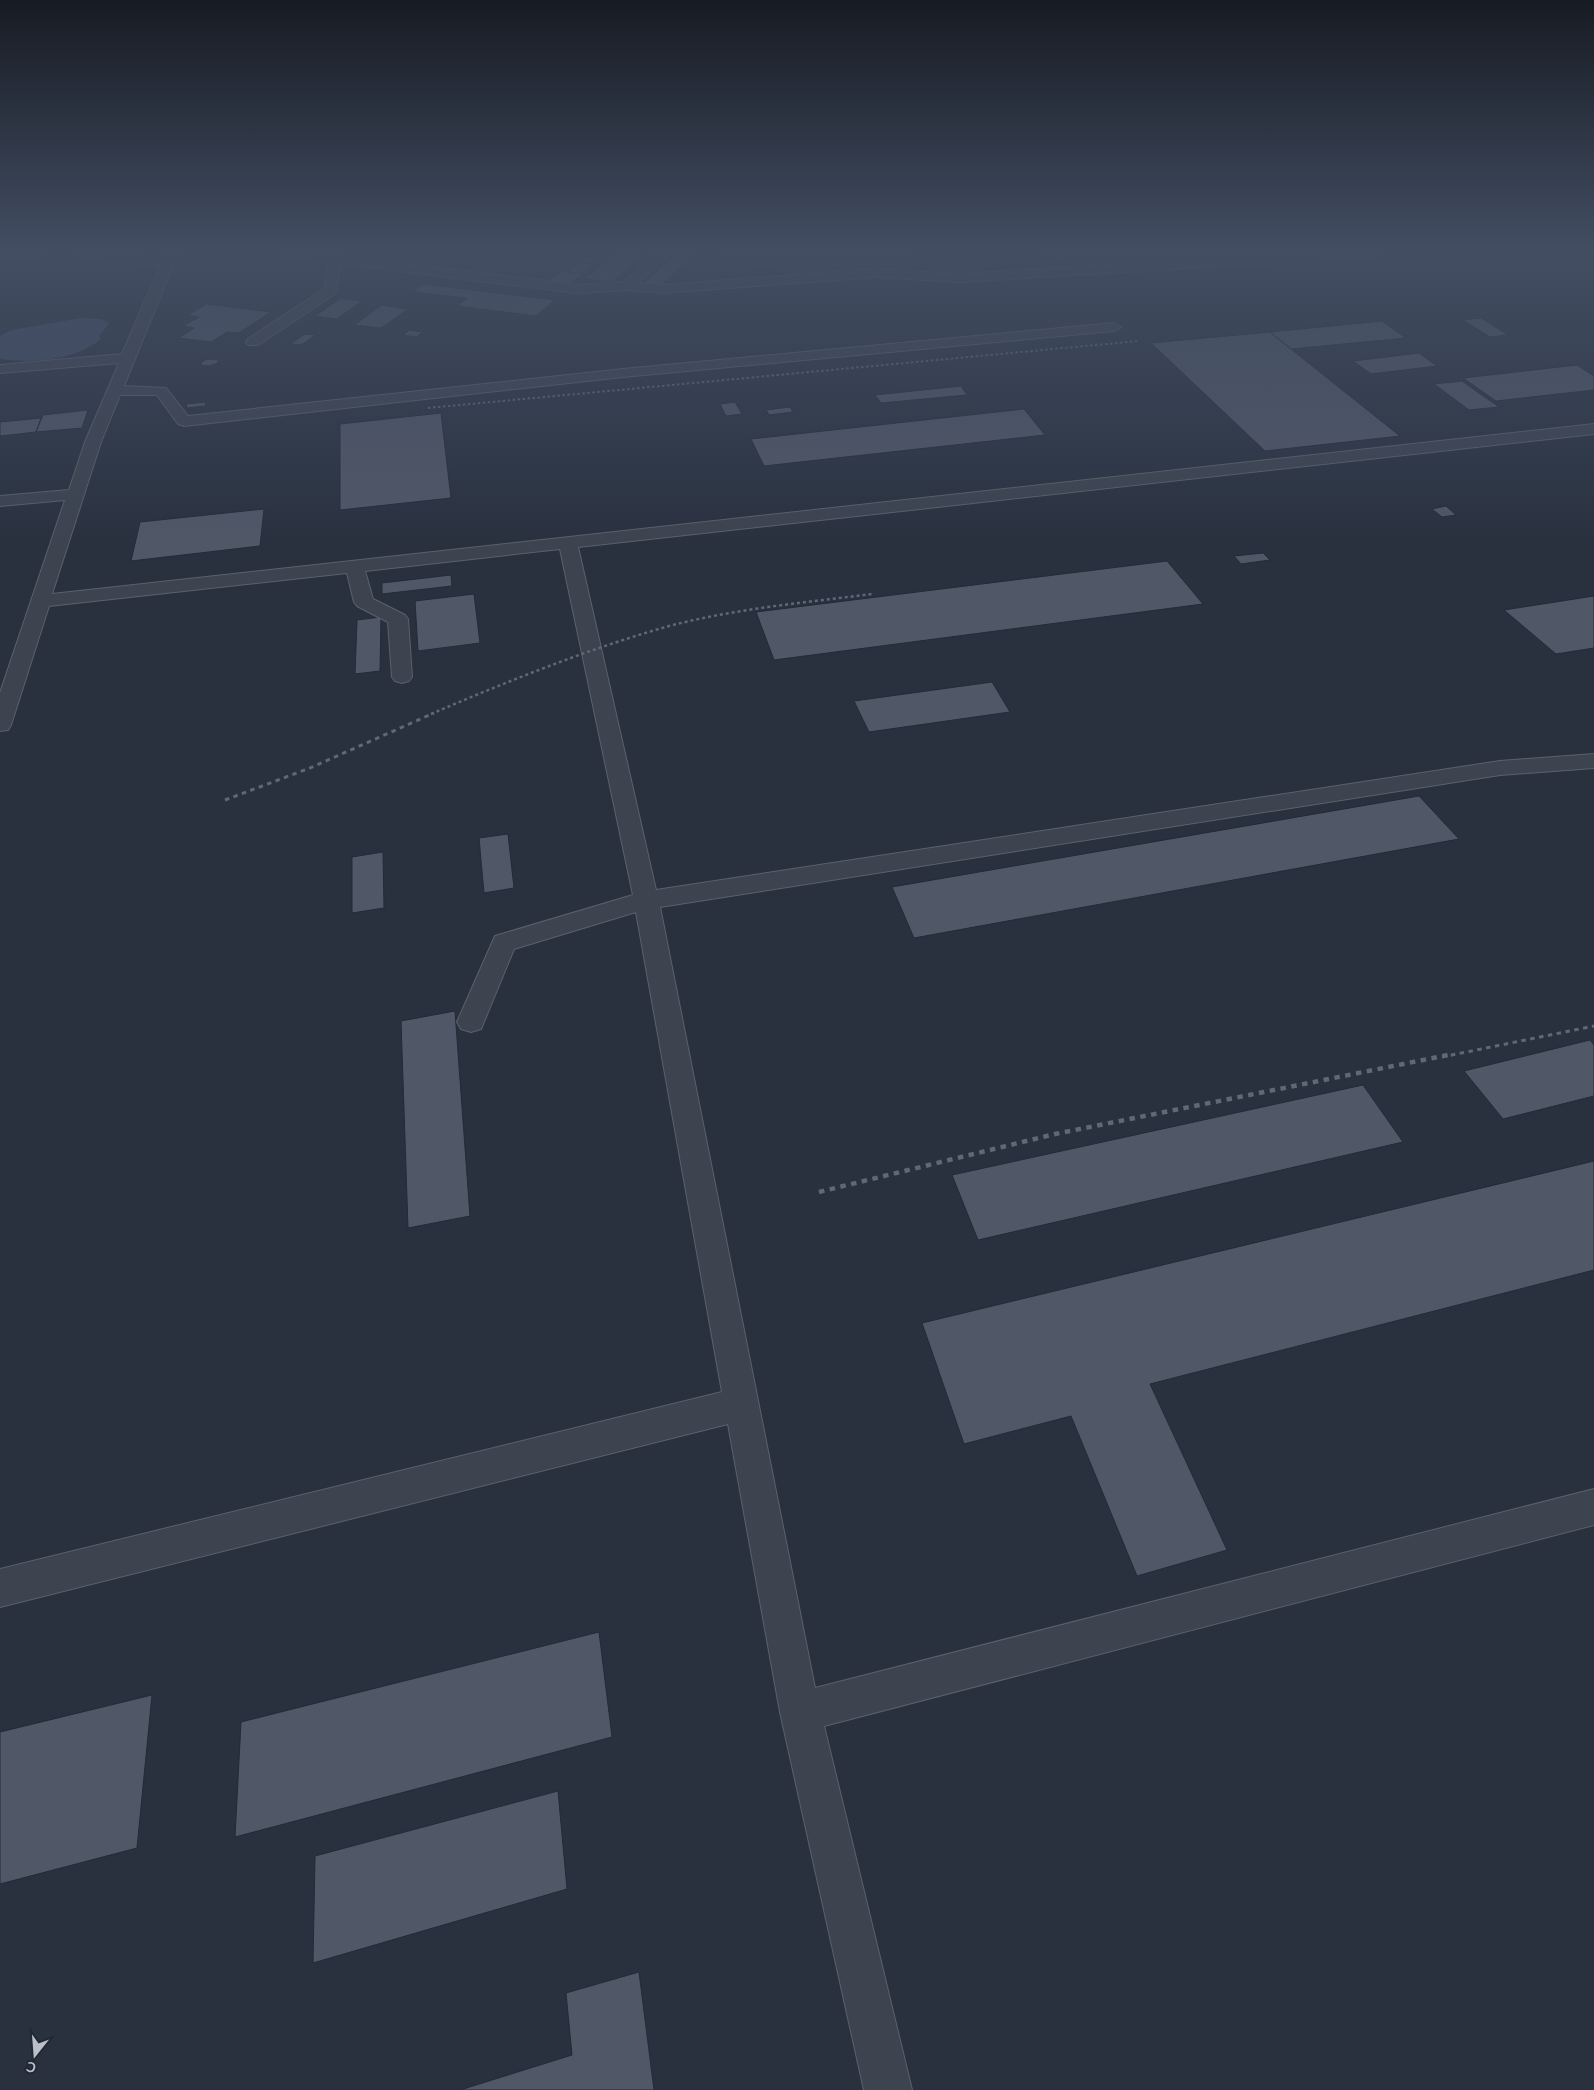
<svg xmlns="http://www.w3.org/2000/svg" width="1594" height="2090" font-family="Mulish,sans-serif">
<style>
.green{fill:#2c3e41}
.water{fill:#414d66}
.building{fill:#505767;stroke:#242a36}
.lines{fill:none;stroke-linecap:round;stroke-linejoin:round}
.minor-casing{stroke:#5b616c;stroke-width:2}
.minor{fill:#3d434f;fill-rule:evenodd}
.rail-far3{stroke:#606776;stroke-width:2;stroke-dasharray:2.5 2.5;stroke-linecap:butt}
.rail-far2{stroke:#606776;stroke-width:2.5;stroke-dasharray:3 3;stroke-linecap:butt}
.rail-far1{stroke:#606776;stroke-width:3;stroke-dasharray:4.5 4.5;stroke-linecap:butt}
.rail{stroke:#606776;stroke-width:4.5;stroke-dasharray:5.5 5.5;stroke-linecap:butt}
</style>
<rect width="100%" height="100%" fill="#29313f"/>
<path class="green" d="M 709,253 L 916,253 L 915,268 L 791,276 Z
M 1023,253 L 1296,253 L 1087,268 L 1069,261 Z"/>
<path class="water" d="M 81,318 L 101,319 L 109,323 L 99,336 L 101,339 C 74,361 34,363 0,359 L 0,336 L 12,330 Z"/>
<path class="building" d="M 0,253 L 46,253 L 34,261 L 11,258 L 6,261 L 0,260 Z
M 615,253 L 644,253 L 612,282 L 585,279 Z
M 676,253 L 695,253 L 661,286 L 643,284 Z
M 585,258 L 599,259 L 594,264 L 579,262 Z
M 579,262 L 594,264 L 583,273 L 568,272 Z
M 561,271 L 583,273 L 569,285 L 547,283 Z
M 423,284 L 473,290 L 555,300 L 536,316 L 457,306 L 467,298 L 412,292 Z
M 341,298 L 362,301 L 337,319 L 315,316 Z
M 206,304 L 271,312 L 239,333 L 227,332 L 211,342 L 178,338 L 194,328 L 183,326 L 199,317 L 188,315 Z
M 382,305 L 408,309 L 381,328 L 354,325 Z
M 1481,318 L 1508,335 L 1490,337 L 1463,320 Z
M 1382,321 L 1406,338 L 1291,349 L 1270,332 Z
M 409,330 L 422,332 L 417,337 L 403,335 Z
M 1270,332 L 1291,349 L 1400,436 L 1265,451 L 1151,343 Z
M 305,334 L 316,335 L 301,345 L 290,344 Z
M 1419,353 L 1437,366 L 1371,374 L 1353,361 Z
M 212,359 L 218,360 L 218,363 L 209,366 L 200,365 L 204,360 Z
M 1577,365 L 1594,376 L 1594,390 L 1496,401 L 1463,378 Z
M 1462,381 L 1499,407 L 1469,410 L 1434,384 Z
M 961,386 L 967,395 L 881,403 L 875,395 Z
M 206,402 L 205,406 L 186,408 L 187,404 Z
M 735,402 L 742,414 L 726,416 L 720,404 Z
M 790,407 L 793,412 L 769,415 L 766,410 Z
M 1024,409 L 1045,435 L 764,466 L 751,439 Z
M 88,410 L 82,428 L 36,432 L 43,415 Z
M 441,413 L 451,498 L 340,510 L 340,424 Z
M 41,418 L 36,432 L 0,436 L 0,422 Z
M 1446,506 L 1456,515 L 1442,517 L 1432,509 Z
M 264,509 L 260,546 L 131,561 L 140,522 Z
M 1263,553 L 1270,560 L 1241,564 L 1234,556 Z
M 1167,561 L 1203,604 L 774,660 L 756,612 Z
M 451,575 L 452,586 L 382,594 L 382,583 Z
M 474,594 L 480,643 L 418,651 L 415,601 Z
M 1594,596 L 1594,648 L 1556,654 L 1504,610 Z
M 381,617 L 380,671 L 355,674 L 357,620 Z
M 992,682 L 1010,712 L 869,732 L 854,701 Z
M 1419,796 L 1459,839 L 914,938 L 892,887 Z
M 508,834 L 514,888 L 484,893 L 479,838 Z
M 383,852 L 384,908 L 352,913 L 352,857 Z
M 455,1011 L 470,1216 L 408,1228 L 401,1021 Z
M 1590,1040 L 1594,1045 L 1594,1096 L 1503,1119 L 1464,1071 Z
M 1363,1085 L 1403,1142 L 978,1240 L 952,1175 Z
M 1594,1161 L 1594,1270 L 1150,1384 L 1227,1550 L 1137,1576 L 1071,1416 L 964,1444 L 922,1323 Z
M 599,1632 L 612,1737 L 235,1837 L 241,1722 Z
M 152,1695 L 137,1848 L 0,1884 L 0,1732 Z
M 558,1791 L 567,1889 L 313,1963 L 315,1856 Z
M 639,1972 L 654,2090 L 460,2090 L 572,2055 L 566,1993 Z"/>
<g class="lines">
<defs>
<path id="minor" d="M 75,253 L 112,253 L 163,259 L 166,253 L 178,253 L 124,386 L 166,388 L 188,416 L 623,369 L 1114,323 L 1121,327 L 1114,331 L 623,377 L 184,426 L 178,424 L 157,395 L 120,395 L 101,442 L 52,594 L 1594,424 L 1594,434 L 578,547 L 656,890 L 1500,761 L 1594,754 L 1594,768 L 1500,775 L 660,907 L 815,1688 L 1594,1489 L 1594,1525 L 824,1726 L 912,2090 L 864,2090 L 780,1712 L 728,1424 L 0,1607 L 0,1569 L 722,1392 L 636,912 L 514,949 L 481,1029 L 471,1032 L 461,1029 L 457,1022 L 495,936 L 633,895 L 560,549 L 365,571 L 373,599 L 405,615 L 408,619 L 412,677 L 409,681 L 402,683 L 395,681 L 392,677 L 388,622 L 357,606 L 354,602 L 347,573 L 49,606 L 11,725 L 8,730 L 0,731 L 0,693 L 65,500 L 0,506 L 0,496 L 69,490 L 85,442 L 119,363 L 0,373 L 0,365 L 122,354 L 160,266 L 81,257 Z
M 279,253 L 314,253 L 578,285 L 624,282 L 657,253 L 670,253 L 639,283 L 662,285 L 876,269 L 958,274 L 1315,253 L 1381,253 L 1375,257 L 958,282 L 876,277 L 662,293 L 628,290 L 578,293 L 341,264 L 335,294 L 258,345 L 248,345 L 246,342 L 248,339 L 324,289 L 328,262 L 285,257 Z"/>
</defs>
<use href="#minor" class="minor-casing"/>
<use href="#minor" class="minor"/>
<path class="rail-far3" d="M 428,408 L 1138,341"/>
<path class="rail-far2" d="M 431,714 C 506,682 583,651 662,628 C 730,609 802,603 872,594"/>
<path class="rail-far1" d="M 225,800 L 310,768 L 434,713
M 1442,1057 L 1594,1026"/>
<path class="rail" d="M 819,1192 L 1055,1134 L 1448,1055"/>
</g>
<linearGradient id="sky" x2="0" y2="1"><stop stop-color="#171b23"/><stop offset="0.46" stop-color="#434e63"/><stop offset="1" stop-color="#434e63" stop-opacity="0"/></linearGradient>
<rect width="1594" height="545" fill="url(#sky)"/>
<g transform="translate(35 2055) rotate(197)" stroke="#222834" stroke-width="4" paint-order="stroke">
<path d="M0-4L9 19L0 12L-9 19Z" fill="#babfc9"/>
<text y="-8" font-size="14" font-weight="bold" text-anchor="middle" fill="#babfc9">С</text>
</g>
</svg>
